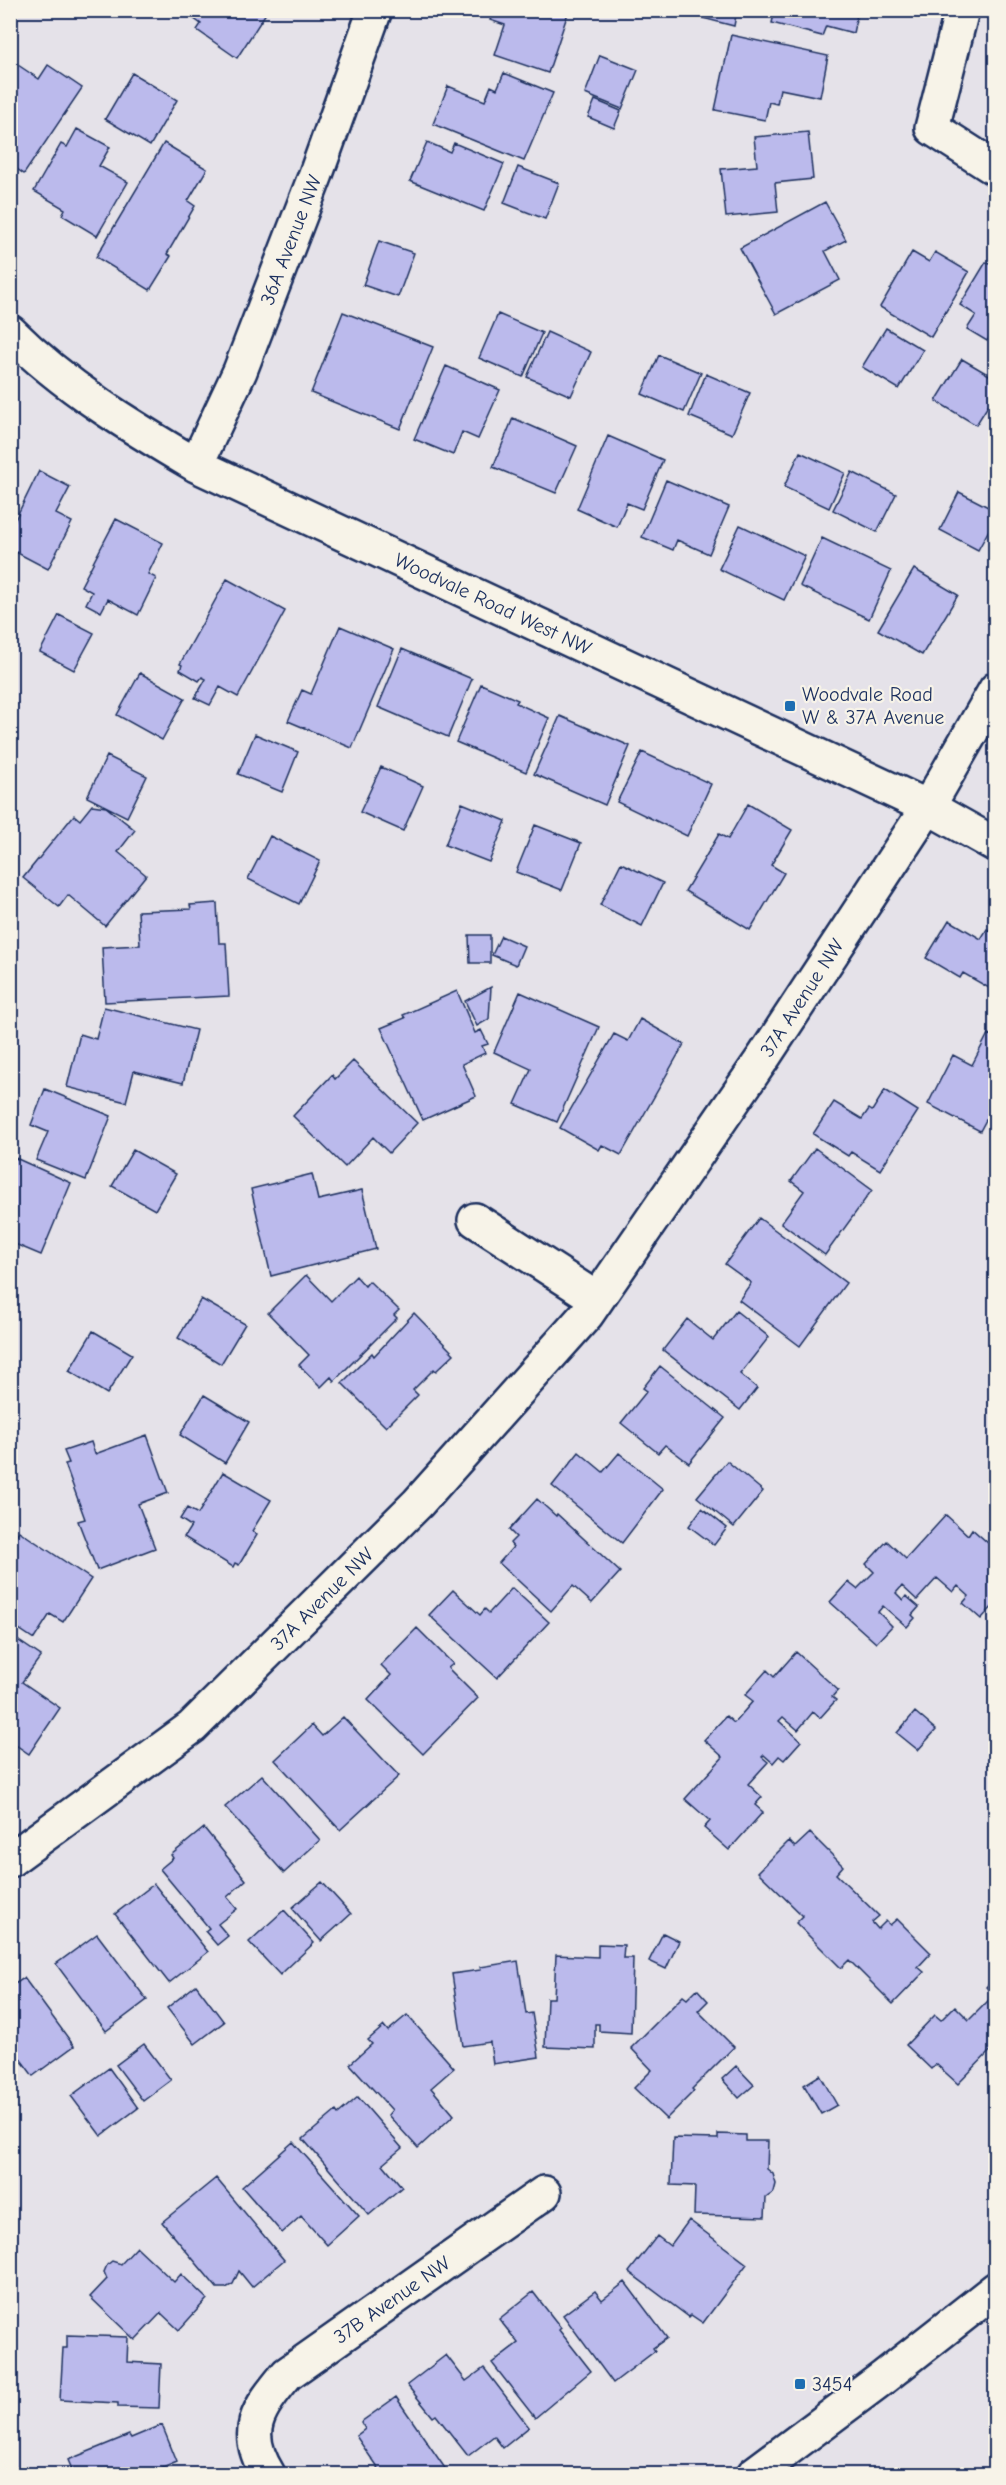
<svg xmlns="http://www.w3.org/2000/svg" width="1006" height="2485" font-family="'Comic Neue',sans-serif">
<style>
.building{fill:#bbbaec;stroke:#1b2f5e;stroke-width:1.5}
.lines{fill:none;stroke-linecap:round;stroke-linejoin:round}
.minor-casing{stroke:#1b2f5e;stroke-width:38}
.tertiary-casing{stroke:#1b2f5e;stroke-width:38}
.minor{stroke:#f7f3e8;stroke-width:33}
.tertiary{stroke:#f7f3e8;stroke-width:33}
.poi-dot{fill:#1f6fb2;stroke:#f7f3e8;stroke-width:2}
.labels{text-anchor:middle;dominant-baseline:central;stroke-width:4.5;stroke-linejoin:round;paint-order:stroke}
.street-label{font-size:20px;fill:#1b2f5e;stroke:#f7f3e8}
.poi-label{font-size:20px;fill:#1b2f5e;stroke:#f7f3e8;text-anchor:start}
</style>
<rect width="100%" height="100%" fill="#e5e2e9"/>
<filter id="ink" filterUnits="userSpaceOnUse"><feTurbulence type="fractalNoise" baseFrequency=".0167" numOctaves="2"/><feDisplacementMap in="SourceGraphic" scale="12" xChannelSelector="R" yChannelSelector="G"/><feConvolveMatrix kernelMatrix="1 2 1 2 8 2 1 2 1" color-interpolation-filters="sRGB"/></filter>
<g filter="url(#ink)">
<path class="building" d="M 182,10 L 268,10 L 237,58 L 197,30 L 201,24 Z
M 493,10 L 569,10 L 548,73 L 495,55 L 505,25 L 490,20 Z
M 696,10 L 737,10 L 734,26 L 695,16 Z
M 775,10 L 858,10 L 853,33 L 826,26 L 822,36 L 772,23 Z
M 731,35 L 828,56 L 820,97 L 780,89 L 777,104 L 769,102 L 765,120 L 715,110 Z
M 600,55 L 638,70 L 622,109 L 585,94 Z
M 18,65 L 39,79 L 48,65 L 82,88 L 24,174 L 10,164 L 10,77 Z
M 132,73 L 177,100 L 150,146 L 105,119 Z
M 504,73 L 553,93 L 524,161 L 433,124 L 448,86 L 485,101 L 491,86 L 497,89 Z
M 595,100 L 621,111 L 614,128 L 588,117 Z
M 77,129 L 110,147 L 99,166 L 128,182 L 97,236 L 62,215 L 65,209 L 34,191 L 61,144 L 67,147 Z
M 808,132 L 813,179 L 775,183 L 778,212 L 726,217 L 721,169 L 757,166 L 754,137 Z
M 427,142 L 450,152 L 454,143 L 504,164 L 484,211 L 410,181 Z
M 164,143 L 207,169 L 188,201 L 195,206 L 167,254 L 171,256 L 150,290 L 96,257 Z
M 518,167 L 559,183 L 545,219 L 504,203 Z
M 825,202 L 846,240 L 825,251 L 840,280 L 776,314 L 740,248 Z
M 379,241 L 414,253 L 398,297 L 363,285 Z
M 912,252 L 929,262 L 935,252 L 969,272 L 931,337 L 880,307 Z
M 986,262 L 996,267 L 996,328 L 987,341 L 967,329 L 976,315 L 960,305 Z
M 343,312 L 433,347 L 400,429 L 311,393 Z
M 498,314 L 542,333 L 523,377 L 479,358 Z
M 886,328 L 923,350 L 899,389 L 862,367 Z
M 547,332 L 591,352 L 571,396 L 527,377 Z
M 659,355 L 701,373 L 684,412 L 642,394 Z
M 962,359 L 996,379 L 996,393 L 976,425 L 936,401 Z
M 446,366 L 500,390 L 478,439 L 462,432 L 453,455 L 414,439 Z
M 706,374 L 750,393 L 732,434 L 689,416 Z
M 513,418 L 577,446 L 556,493 L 493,467 Z
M 608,436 L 663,460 L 642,509 L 627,503 L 617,527 L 577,509 Z
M 800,452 L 845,473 L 829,508 L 784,487 Z
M 39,471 L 70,487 L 56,514 L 72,522 L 48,569 L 10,549 L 10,530 Z
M 852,472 L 896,494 L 877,532 L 833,510 Z
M 666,480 L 729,507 L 709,554 L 677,540 L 673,550 L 642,537 Z
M 959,492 L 996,511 L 996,517 L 978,550 L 940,530 Z
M 116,519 L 163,543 L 148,574 L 156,578 L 138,615 L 108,599 L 101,612 L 86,604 L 92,592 L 81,586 Z
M 740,525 L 805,556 L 784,600 L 719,569 Z
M 822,538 L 891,571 L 869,619 L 800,586 Z
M 914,569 L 958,595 L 922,655 L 878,630 Z
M 227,579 L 285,611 L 238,697 L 220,687 L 210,705 L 195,698 L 206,679 L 202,677 L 199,681 L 180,670 L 182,665 L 180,664 Z
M 59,615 L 94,633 L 74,670 L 40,652 Z
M 340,626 L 394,649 L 352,748 L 288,721 L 302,690 L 311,694 Z
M 402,649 L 472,679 L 448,737 L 378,707 Z
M 140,673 L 185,698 L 162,740 L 117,715 Z
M 481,684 L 518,700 L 516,703 L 549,718 L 526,772 L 456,742 Z
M 560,716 L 630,746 L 605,805 L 534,774 Z
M 255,734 L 298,752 L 282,792 L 238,774 Z
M 642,752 L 711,784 L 687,836 L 617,802 Z
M 107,756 L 147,776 L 127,817 L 87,797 Z
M 381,767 L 423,786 L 403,831 L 360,812 Z
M 462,803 L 506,821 L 489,862 L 445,845 Z
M 748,804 L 792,830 L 771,865 L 784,873 L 750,930 L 685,891 L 719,834 L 728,839 Z
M 92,805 L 106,807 L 135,830 L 118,852 L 146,875 L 105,926 L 68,895 L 59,907 L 23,878 L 74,815 L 80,820 Z
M 535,825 L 581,843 L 562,890 L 516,872 Z
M 270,836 L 320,861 L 299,904 L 248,879 Z
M 621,863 L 663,883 L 642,926 L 600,905 Z
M 217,903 L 219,943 L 226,943 L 229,996 L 105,1002 L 102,947 L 140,945 L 138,911 L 191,909 L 190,905 Z
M 949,920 L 981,939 L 987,929 L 996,934 L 996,992 L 963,973 L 960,978 L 926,958 Z
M 469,935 L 490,935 L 490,963 L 470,963 Z
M 501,936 L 524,946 L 516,965 L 492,955 Z
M 491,987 L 489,1019 L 477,1026 L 465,1001 Z
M 457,991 L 475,1033 L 481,1030 L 488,1044 L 482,1046 L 485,1053 L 462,1064 L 476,1096 L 423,1120 L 381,1028 L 405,1018 L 403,1015 Z
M 520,992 L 599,1027 L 557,1122 L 515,1104 L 531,1069 L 494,1052 Z
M 104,1007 L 196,1030 L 183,1083 L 134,1071 L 126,1102 L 67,1087 L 80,1034 L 96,1039 Z
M 640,1019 L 684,1044 L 621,1155 L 602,1145 L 599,1150 L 560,1128 L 614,1034 L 628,1041 Z
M 988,1034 L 996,1038 L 996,1101 L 980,1131 L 928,1104 L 953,1055 L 972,1065 Z
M 353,1061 L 417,1123 L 389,1153 L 373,1137 L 345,1167 L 293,1116 L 332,1075 L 335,1079 Z
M 45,1089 L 111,1116 L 86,1180 L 36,1160 L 48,1132 L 31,1125 Z
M 885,1090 L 918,1111 L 880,1170 L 851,1152 L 848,1156 L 813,1134 L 834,1102 L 862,1119 L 869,1109 L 872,1111 Z
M 815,1148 L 872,1190 L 825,1255 L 781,1223 L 804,1191 L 791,1181 Z
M 133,1150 L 176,1174 L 155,1210 L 112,1186 Z
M 11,1156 L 71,1183 L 41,1255 L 10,1242 Z
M 312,1174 L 318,1200 L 362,1190 L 376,1249 L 271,1276 L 251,1189 Z
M 759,1218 L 846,1283 L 800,1346 L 739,1300 L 751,1283 L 725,1264 Z
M 306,1275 L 331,1301 L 356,1276 L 365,1286 L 369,1281 L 399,1310 L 394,1315 L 397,1318 L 334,1381 L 331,1377 L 321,1387 L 299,1365 L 309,1355 L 268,1313 Z
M 201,1299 L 245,1324 L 221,1364 L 178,1338 Z
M 736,1311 L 769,1337 L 740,1374 L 757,1388 L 740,1410 L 663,1350 L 687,1319 L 713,1340 Z
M 414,1313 L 454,1354 L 436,1371 L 434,1369 L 413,1390 L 418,1395 L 386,1427 L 342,1383 L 372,1353 L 374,1356 Z
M 93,1331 L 132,1354 L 107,1394 L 69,1371 Z
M 660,1366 L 725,1418 L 689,1463 L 665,1445 L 658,1453 L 621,1423 L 647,1391 L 643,1388 Z
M 204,1395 L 249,1422 L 225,1463 L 180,1435 Z
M 147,1435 L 168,1493 L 138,1504 L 155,1548 L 97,1570 L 78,1521 L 85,1519 L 65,1464 L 69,1463 L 64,1451 L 91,1442 L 95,1454 Z
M 579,1452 L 603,1472 L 619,1453 L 663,1489 L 622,1543 L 552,1486 Z
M 727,1461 L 763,1491 L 734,1527 L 697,1497 Z
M 223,1472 L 271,1500 L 252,1531 L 257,1535 L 239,1565 L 235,1563 L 233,1567 L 184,1537 L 191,1526 L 180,1519 L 187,1508 L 198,1514 Z
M 537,1499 L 556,1516 L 557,1514 L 620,1572 L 592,1603 L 573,1586 L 551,1611 L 499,1563 L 513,1547 L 510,1543 L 516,1537 L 509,1530 Z
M 702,1508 L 727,1528 L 714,1545 L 689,1526 Z
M 946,1515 L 968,1535 L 972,1529 L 996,1550 L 996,1603 L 981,1619 L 963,1603 L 969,1596 L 958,1586 L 953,1592 L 937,1578 L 917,1600 L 902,1586 L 896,1593 L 903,1600 L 906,1596 L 919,1607 L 912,1615 L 915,1618 L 907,1627 L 883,1606 L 878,1612 L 892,1626 L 876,1643 L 830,1602 L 848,1582 L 857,1589 L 874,1572 L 866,1564 L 887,1541 L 906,1559 Z
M 19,1531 L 91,1579 L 63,1622 L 50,1614 L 34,1639 L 10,1623 L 10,1534 L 15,1537 Z
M 512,1588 L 549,1622 L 497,1678 L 429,1615 L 453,1590 L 480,1615 L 485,1609 L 489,1613 Z
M 417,1628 L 453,1664 L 448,1668 L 478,1698 L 423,1754 L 368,1700 L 391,1675 L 381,1665 Z
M 10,1635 L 41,1656 L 22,1682 L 60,1708 L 29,1754 L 10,1741 Z
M 796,1652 L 838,1690 L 832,1697 L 836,1700 L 820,1718 L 813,1712 L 798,1730 L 783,1717 L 779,1721 L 801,1741 L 784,1760 L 779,1756 L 773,1763 L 764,1755 L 762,1757 L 768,1762 L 748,1784 L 762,1797 L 755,1805 L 763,1812 L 729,1850 L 704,1828 L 710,1821 L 685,1799 L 723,1757 L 704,1740 L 726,1716 L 734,1723 L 753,1701 L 745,1695 L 767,1670 L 774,1677 Z
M 915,1712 L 936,1730 L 918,1750 L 897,1733 Z
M 343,1717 L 399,1776 L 340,1830 L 275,1760 L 312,1725 L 322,1736 Z
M 262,1775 L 320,1840 L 284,1873 L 225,1807 Z
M 204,1828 L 246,1880 L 227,1897 L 237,1909 L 218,1924 L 228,1936 L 217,1945 L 205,1931 L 209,1928 L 160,1869 L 173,1858 L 171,1855 Z
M 810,1833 L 843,1866 L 836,1874 L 879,1916 L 872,1922 L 878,1929 L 886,1921 L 890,1925 L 897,1919 L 931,1953 L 918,1967 L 924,1972 L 893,2004 L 849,1960 L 841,1968 L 796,1923 L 803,1916 L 758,1872 L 789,1841 L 795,1847 Z
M 322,1882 L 351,1914 L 321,1941 L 292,1908 Z
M 154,1884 L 208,1952 L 169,1983 L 115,1914 Z
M 284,1910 L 314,1943 L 280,1975 L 249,1942 Z
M 663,1933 L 679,1941 L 666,1969 L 649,1961 Z
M 97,1934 L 147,2000 L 106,2031 L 56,1964 Z
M 598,1944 L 624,1945 L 623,1958 L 633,1958 L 631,2033 L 599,2031 L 599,2024 L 595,2024 L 595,2049 L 545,2047 L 547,1998 L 554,1998 L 556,1955 L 598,1957 Z
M 518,1961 L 526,2014 L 532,2013 L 539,2057 L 493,2064 L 490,2042 L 463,2046 L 452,1974 L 481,1970 L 480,1967 Z
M 996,1977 L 996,1997 L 986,1987 Z
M 24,1978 L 74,2046 L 33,2076 L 10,2045 L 10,1987 Z
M 196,1985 L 224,2022 L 195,2044 L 167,2008 Z
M 697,1989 L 708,2001 L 698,2011 L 734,2047 L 692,2089 L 694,2091 L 666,2119 L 634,2088 L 652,2070 L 631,2048 L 683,1996 L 687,1999 Z
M 989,2000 L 996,2005 L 996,2045 L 958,2084 L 936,2064 L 931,2069 L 906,2045 L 935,2015 L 941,2020 L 955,2006 L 969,2020 Z
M 407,2015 L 454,2068 L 431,2088 L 454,2115 L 418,2148 L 388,2115 L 392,2110 L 350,2064 L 372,2044 L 368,2040 L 384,2026 L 388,2031 Z
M 144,2044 L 171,2080 L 143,2101 L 116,2065 Z
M 736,2066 L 754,2085 L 739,2098 L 722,2079 Z
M 109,2068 L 138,2108 L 101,2136 L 71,2096 Z
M 820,2075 L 837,2105 L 821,2114 L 804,2085 Z
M 358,2097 L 402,2148 L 383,2164 L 402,2187 L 369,2215 L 303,2139 L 336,2111 L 338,2114 Z
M 718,2134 L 746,2135 L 746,2141 L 768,2141 L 767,2169 L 773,2174 L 776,2184 L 774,2192 L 766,2198 L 765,2217 L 694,2215 L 695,2186 L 671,2185 L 673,2138 L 718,2139 Z
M 293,2142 L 359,2216 L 327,2245 L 301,2216 L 282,2233 L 242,2187 Z
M 216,2178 L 284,2260 L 252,2287 L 239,2271 L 233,2284 L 226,2288 L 217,2288 L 162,2222 Z
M 689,2220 L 747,2264 L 703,2323 L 691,2315 L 689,2317 L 629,2272 L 657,2236 L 670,2246 Z
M 137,2247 L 174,2282 L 181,2274 L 207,2299 L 179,2330 L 161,2313 L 135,2340 L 90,2297 L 107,2279 L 104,2272 L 107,2265 L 112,2261 L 121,2264 Z
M 625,2282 L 667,2338 L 653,2348 L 655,2351 L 613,2383 L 563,2315 L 595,2291 L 602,2300 Z
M 533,2292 L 561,2328 L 559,2330 L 591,2371 L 535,2418 L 492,2363 L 518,2343 L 499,2319 Z
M 67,2335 L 128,2337 L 127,2362 L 161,2364 L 159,2408 L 118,2407 L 118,2403 L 60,2400 L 63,2348 L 67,2348 Z
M 446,2355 L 466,2381 L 484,2368 L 529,2427 L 503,2448 L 494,2436 L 468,2456 L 436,2415 L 433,2417 L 407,2385 Z
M 396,2397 L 449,2474 L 382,2474 L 356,2436 L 365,2429 L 361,2422 Z
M 162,2425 L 177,2462 L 151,2473 L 151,2474 L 74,2474 L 68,2460 L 129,2435 L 131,2438 Z"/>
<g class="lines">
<defs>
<path id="minor" d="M 962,10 L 932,128 L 996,169
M 475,1220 L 597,1299
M 10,1860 L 192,1727 L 418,1503 L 587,1314 L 765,1055 L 928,807 L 996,689
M 268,2474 C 241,2431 258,2409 287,2374 L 544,2193"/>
<path id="tertiary" d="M 10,332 C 65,387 130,426 196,465 L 928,807 L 996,845
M 196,465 L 240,371 L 316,174 L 375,10
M 754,2474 L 884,2377 L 996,2289"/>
</defs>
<use href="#minor" class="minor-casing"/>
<use href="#tertiary" class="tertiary-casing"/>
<use href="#minor" class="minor"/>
<use href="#tertiary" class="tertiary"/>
</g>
</g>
<g class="poi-dot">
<rect x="784" y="700" width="12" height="12" rx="3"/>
<rect x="794" y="2378" width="12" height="12" rx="3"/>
</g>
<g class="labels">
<g class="street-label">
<text transform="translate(291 240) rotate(-69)">36A Avenue NW</text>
<text transform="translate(493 604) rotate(25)">Woodvale Road West NW</text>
<text transform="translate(802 998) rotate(-57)">37A Avenue NW</text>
<text transform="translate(322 1599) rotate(-45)">37A Avenue NW</text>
<text transform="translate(392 2300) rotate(-35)">37B Avenue NW</text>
</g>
<g class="poi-label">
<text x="802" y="694">Woodvale Road<tspan x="802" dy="23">W &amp; 37A Avenue</tspan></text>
<text x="812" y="2384">3454</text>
</g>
</g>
<rect width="1006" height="2485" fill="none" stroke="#f7f3e8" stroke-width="36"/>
<rect x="18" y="18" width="970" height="2449" fill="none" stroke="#1b2f5e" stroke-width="2" filter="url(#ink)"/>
</svg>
